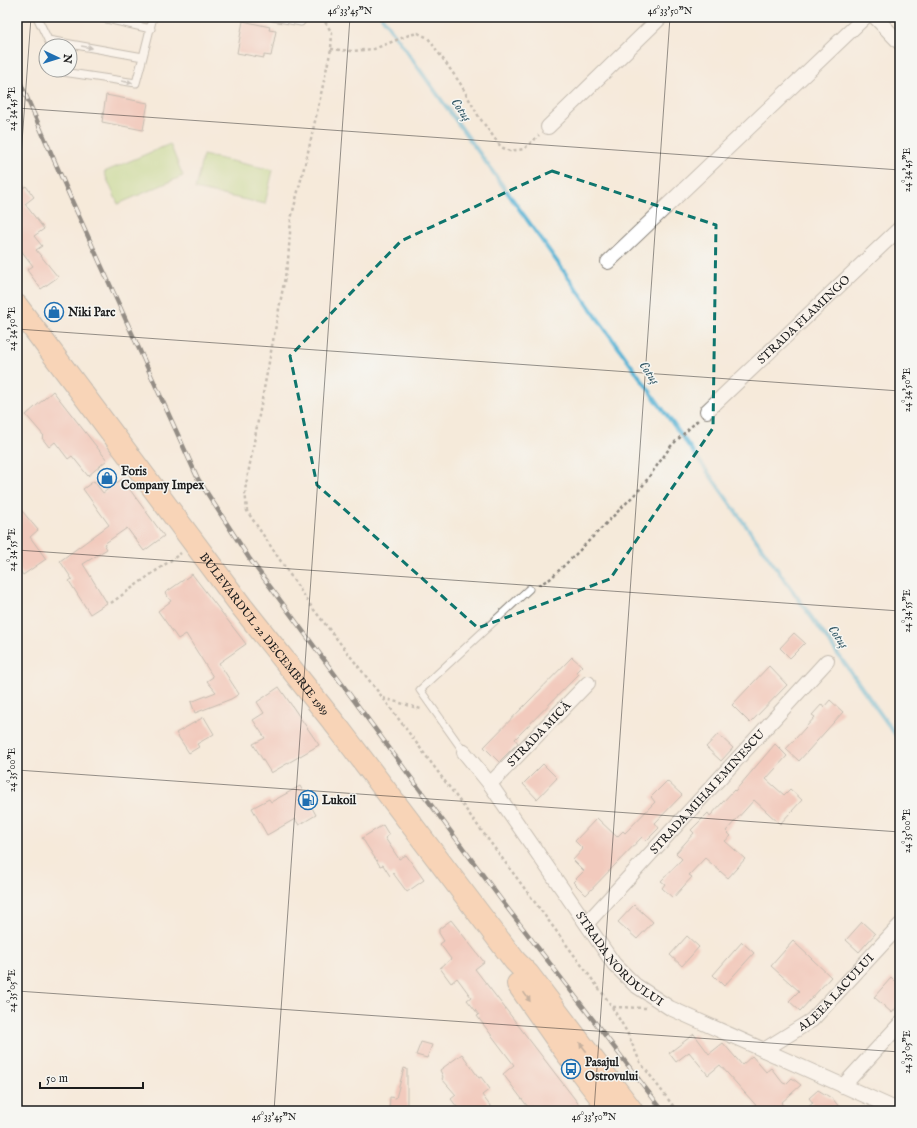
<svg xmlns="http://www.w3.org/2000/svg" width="917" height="1128" font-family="'IM FELL English',serif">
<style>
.green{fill:#b1d67f;stroke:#66794e}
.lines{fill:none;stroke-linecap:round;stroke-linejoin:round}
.stream{stroke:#56b2d4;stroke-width:4}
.building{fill:#eda499}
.lane-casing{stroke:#88837b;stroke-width:9}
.street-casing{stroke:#88837b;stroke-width:16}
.primary-casing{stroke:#88837b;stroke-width:24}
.path{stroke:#88837b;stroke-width:2.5;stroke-dasharray:3 3;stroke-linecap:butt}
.lane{stroke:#fff;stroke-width:7}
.street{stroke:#fff;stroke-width:14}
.primary{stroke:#fbbb8c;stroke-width:22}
.rail-casing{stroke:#1c1c1c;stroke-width:4.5}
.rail{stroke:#f6f6f2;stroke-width:3;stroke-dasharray:9;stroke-linecap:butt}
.oneway{fill:#999}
.oneway2{fill:#8c6c54}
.marked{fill:none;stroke:#0f766e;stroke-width:3;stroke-dasharray:8 5;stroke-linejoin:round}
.ticks{fill:none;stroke:#1c1c1c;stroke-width:1;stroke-opacity:0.45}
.labels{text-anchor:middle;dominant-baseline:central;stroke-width:3;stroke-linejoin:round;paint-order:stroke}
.poi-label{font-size:12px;font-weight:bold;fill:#1c1c1c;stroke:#f6f6f2;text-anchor:start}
.street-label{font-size:12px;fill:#1c1c1c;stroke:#f6f6f2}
.water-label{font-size:13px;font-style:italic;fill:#335866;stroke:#f6f6f2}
.neatline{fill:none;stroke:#1c1c1c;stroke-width:1.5}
.ticks-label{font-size:10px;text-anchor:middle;fill:#1c1c1c}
</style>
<rect width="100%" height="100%" fill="#f6f6f2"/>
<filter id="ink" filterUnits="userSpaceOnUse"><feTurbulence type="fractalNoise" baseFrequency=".025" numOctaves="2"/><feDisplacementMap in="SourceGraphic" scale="8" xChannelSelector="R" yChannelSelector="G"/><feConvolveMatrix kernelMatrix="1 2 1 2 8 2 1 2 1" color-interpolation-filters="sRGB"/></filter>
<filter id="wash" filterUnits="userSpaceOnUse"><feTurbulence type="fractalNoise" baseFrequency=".012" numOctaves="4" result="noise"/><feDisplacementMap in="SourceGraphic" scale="16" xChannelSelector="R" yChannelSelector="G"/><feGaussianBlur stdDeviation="0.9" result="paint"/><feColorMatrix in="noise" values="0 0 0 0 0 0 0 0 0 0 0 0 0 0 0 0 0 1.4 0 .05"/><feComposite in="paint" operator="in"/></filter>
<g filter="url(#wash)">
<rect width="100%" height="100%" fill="#f5eada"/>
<path class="green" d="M 170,144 L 183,176 L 118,204 L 104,172 Z
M 203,155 L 273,170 L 265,204 L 195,189 Z"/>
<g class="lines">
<path class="stream" d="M 382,17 L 900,741"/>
</g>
<g id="blocks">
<path class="building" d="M 243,21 L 270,27 L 269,30 L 276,31 L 271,56 L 264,55 L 264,58 L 237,53 Z
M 106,95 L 148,103 L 143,130 L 102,122 Z
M 26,186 L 34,197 L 25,204 L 44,229 L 34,236 L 42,246 L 36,250 L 58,277 L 41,289 L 27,270 L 33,266 L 17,245 L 17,193 Z
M 53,391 L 107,460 L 88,476 L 72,456 L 68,459 L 55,442 L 49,447 L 42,438 L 44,436 L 26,415 Z
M 122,479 L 164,536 L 144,551 L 127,528 L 104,544 L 107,549 L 83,564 L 107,603 L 90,614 L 69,581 L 72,579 L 60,561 L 109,525 L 83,489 L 94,481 L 103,493 Z
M 17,505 L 38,530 L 30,537 L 46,559 L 23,575 L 17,566 Z
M 192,574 L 246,644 L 219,663 L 239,694 L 231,699 L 195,713 L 191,702 L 216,692 L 207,681 L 213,677 L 186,634 L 178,639 L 158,611 L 171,601 L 165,593 Z
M 794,633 L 805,643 L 790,658 L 780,648 Z
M 572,657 L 582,666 L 576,672 L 579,674 L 515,739 L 518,743 L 499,762 L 484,747 Z
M 769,666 L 787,685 L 750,723 L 732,705 Z
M 279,687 L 319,745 L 271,773 L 253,744 L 265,738 L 253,720 L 264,713 L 257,702 Z
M 830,700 L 843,712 L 799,761 L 786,749 L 815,717 L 812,715 L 822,704 L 824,707 Z
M 204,717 L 214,734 L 197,744 L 199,747 L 189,753 L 176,733 Z
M 718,734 L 733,748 L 721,761 L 706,747 Z
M 775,744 L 787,756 L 766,779 L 784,795 L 790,789 L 802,800 L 780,824 L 754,800 L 726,831 L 731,836 L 725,841 L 745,859 L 728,878 L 705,858 L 689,875 L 692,877 L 673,898 L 662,888 L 665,884 L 661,881 L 682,859 L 676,853 L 694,833 L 691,830 L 708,813 L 710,816 L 734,790 L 735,791 Z
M 543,764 L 557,778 L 537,799 L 523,784 Z
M 667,781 L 682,795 L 655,823 L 659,828 L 646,841 L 642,837 L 586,895 L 573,882 L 584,871 L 573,860 L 583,849 L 575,841 L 597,818 L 617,837 L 623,831 L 625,833 L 655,802 L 651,797 Z
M 300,786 L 316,815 L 299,825 L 295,819 L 267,835 L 252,808 L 269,799 L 271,802 Z
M 383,825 L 389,835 L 385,838 L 399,859 L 406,855 L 424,880 L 407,892 L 393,873 L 390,876 L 383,865 L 380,866 L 362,838 Z
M 634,905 L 653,922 L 637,939 L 618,922 Z
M 451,920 L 484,962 L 475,969 L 584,1111 L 531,1111 L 503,1074 L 514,1065 L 477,1016 L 479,1015 L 467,1000 L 471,997 L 457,978 L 451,983 L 440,968 L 451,959 L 440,944 L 444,941 L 439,933 L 439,929 Z
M 862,922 L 875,934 L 859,952 L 846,940 Z
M 687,936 L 699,947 L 682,966 L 670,955 Z
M 793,941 L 831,977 L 800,1011 L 789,1001 L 799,991 L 771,966 Z
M 742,942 L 754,953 L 724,986 L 713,975 Z
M 891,978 L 900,987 L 900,1003 L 892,1013 L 874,997 Z
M 694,1034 L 709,1054 L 723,1043 L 742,1065 L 752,1056 L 766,1072 L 771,1068 L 783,1083 L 786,1084 L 792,1078 L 801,1085 L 781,1103 L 787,1111 L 761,1111 L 720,1065 L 708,1075 L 689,1052 L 676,1062 L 669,1053 Z
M 421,1042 L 432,1045 L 427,1058 L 416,1055 Z
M 462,1054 L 479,1078 L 481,1077 L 490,1089 L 482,1095 L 494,1111 L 460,1111 L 451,1099 L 456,1095 L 442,1079 L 443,1077 L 440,1070 Z
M 404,1068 L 407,1069 L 407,1111 L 389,1111 L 390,1097 L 396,1098 Z
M 818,1090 L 833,1099 L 842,1111 L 803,1111 L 813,1103 L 809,1098 Z"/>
</g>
</g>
<g filter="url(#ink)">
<use href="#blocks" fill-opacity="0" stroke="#88837b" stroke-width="1"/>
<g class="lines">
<defs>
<path id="lane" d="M 37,17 L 51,46
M 98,17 L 151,29
M 273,17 L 301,22 L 304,17
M 48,40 L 143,57 L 153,17
M 62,70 L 63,72 L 136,83 L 143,57
M 464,752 L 420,690 L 529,589"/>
<g id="street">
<path d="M 875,17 L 900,43"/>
<path d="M 548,127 L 661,17"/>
<path d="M 608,262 L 865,17"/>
<path id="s1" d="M 707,411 L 900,228"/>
<path id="s2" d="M 464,752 L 490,784 L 614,964 L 635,985 L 670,1008 L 900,1111"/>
<path id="s3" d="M 490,784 L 588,683"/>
<path id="s4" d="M 587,923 L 827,661"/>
<path id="s5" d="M 764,1050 L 812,1020 L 900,925"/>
<path d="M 843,1086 L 900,1024"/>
</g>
<g id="primary">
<path id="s6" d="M 17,306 L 242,607 L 339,729 L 515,961 L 528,974 L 632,1111"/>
<path d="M 518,984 L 565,1051 L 611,1111"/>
</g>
</defs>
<use href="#lane" class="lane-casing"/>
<use href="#street" class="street-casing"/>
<use href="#primary" class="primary-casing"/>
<path class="path" d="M 322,17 L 332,33 L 331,49 L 309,148 L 291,219 L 288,261 L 245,490 L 247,511 L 311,606 L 383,698 L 609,1002 L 627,1032 L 640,1062 L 677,1111
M 331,49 L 351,51 L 374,49 L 409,35 L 418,33 L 428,38 L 460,83 L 479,117 L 501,147 L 510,151 L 524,149 L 539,135
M 538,585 L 550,579 L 574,556 L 641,488 L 671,446 L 698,420
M 111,603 L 181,553
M 383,698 L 421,709
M 613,1007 L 646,1008"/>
<use href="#lane" class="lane"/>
<use href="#street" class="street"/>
<use href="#primary" class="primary"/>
<defs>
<path id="rail" d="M 17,75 L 72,201 L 198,479 L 249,558 L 502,901 L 663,1111"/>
</defs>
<use href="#rail" class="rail-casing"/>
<use href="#rail" class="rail"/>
</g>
<defs><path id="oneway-solid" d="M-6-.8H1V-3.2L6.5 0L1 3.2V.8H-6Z"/></defs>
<g class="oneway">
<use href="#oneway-solid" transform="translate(87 47) rotate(10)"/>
<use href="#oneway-solid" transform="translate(127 82) rotate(9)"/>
</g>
<g class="oneway2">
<use href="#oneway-solid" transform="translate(527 997) rotate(55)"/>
<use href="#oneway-solid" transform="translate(583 1047) rotate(-127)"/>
</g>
</g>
<path d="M0 0H917V1128H0ZM 552,171 L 716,225 L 713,428 L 610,579 L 478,628 L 317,485 L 290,356 L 401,241 Z" fill="#f5eada" fill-opacity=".55" fill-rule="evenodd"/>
<path class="marked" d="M 552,171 L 716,225 L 713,428 L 610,579 L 478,628 L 317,485 L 290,356 L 401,241 Z"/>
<path class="ticks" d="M 17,108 L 900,170M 17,212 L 31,17M 17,329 L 900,391M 17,550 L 900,611M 17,770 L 900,832M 17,991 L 900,1052M 274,1111 L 350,17M 594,1111 L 670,17"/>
<defs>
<symbol id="shop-ring" viewBox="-11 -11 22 22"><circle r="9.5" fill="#f6f6f2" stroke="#1f6fb2" stroke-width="1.5"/><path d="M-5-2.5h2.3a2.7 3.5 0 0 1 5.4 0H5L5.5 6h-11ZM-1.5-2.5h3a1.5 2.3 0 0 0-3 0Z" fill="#1f6fb2"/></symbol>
<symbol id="fuel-ring" viewBox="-11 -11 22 22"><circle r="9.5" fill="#f6f6f2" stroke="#1f6fb2" stroke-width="1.5"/><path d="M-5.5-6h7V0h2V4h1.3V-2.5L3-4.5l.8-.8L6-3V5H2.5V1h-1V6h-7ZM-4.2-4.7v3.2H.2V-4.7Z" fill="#1f6fb2"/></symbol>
<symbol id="bus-ring" viewBox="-11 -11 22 22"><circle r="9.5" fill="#f6f6f2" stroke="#1f6fb2" stroke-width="1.5"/><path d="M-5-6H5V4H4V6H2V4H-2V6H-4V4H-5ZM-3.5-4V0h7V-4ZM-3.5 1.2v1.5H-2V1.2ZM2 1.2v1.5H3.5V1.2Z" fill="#1f6fb2"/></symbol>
</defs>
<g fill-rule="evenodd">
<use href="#shop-ring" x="43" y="301" width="22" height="22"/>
<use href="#shop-ring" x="96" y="467" width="22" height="22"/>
<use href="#fuel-ring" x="297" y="789" width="22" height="22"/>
<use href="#bus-ring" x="560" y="1058" width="22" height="22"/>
</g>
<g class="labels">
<g class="poi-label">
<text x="68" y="312">Niki Parc</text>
<text x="121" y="471">Foris<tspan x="121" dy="14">Company Impex</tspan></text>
<text x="322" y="800">Lukoil</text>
<text x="585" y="1062">Pasajul<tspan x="585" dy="14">Ostrovului</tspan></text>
</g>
<g class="street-label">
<text stroke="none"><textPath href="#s1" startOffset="133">STRADA FLAMINGO</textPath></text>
<text stroke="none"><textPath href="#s6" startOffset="411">BULEVARDUL 22 DECEMBRIE 1989</textPath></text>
<text stroke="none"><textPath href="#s3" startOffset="70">STRADA MICĂ</textPath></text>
<text stroke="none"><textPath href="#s4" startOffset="178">STRADA MIHAI EMINESCU</textPath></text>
<text stroke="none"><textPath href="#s2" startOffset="260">STRADA NORDULUI</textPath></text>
<text stroke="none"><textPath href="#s5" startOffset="93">ALEEA LACULUI</textPath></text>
</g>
<g class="water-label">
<text transform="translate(461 110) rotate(54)">Cotuș</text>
<text transform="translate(649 373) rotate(54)">Cotuș</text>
<text transform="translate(838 637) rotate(54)">Cotuș</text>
</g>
</g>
<rect width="917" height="1128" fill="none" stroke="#f6f6f2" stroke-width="44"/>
<g transform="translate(58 58) rotate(94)"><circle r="19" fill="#f6f6f2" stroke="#9f9f9c"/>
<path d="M0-3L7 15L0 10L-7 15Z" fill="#1f6fb2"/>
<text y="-6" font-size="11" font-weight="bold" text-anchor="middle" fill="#1c1c1c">N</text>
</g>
<path d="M40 1082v6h103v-6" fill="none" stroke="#1c1c1c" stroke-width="2"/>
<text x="46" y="1082" font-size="12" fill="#1c1c1c" stroke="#f6f6f2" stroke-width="3" paint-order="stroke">50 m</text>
<rect x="22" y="22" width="873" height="1084" class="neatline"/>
<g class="ticks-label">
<text x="350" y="14">46°33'45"N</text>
<text x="670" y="14">46°33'50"N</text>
<text transform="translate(11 109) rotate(-90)" y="4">24°34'45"E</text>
<text transform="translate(906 170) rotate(-90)" y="4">24°34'45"E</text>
<text transform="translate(11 329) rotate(-90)" y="4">24°34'50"E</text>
<text transform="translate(906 390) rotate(-90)" y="4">24°34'50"E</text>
<text transform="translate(11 550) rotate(-90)" y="4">24°34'55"E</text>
<text transform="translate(906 611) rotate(-90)" y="4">24°34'55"E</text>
<text transform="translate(11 770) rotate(-90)" y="4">24°35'00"E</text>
<text transform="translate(906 831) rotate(-90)" y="4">24°35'00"E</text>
<text transform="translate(11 991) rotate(-90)" y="4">24°35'05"E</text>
<text transform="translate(906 1052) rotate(-90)" y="4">24°35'05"E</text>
<text x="274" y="1120">46°33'45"N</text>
<text x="594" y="1120">46°33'50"N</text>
</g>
</svg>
